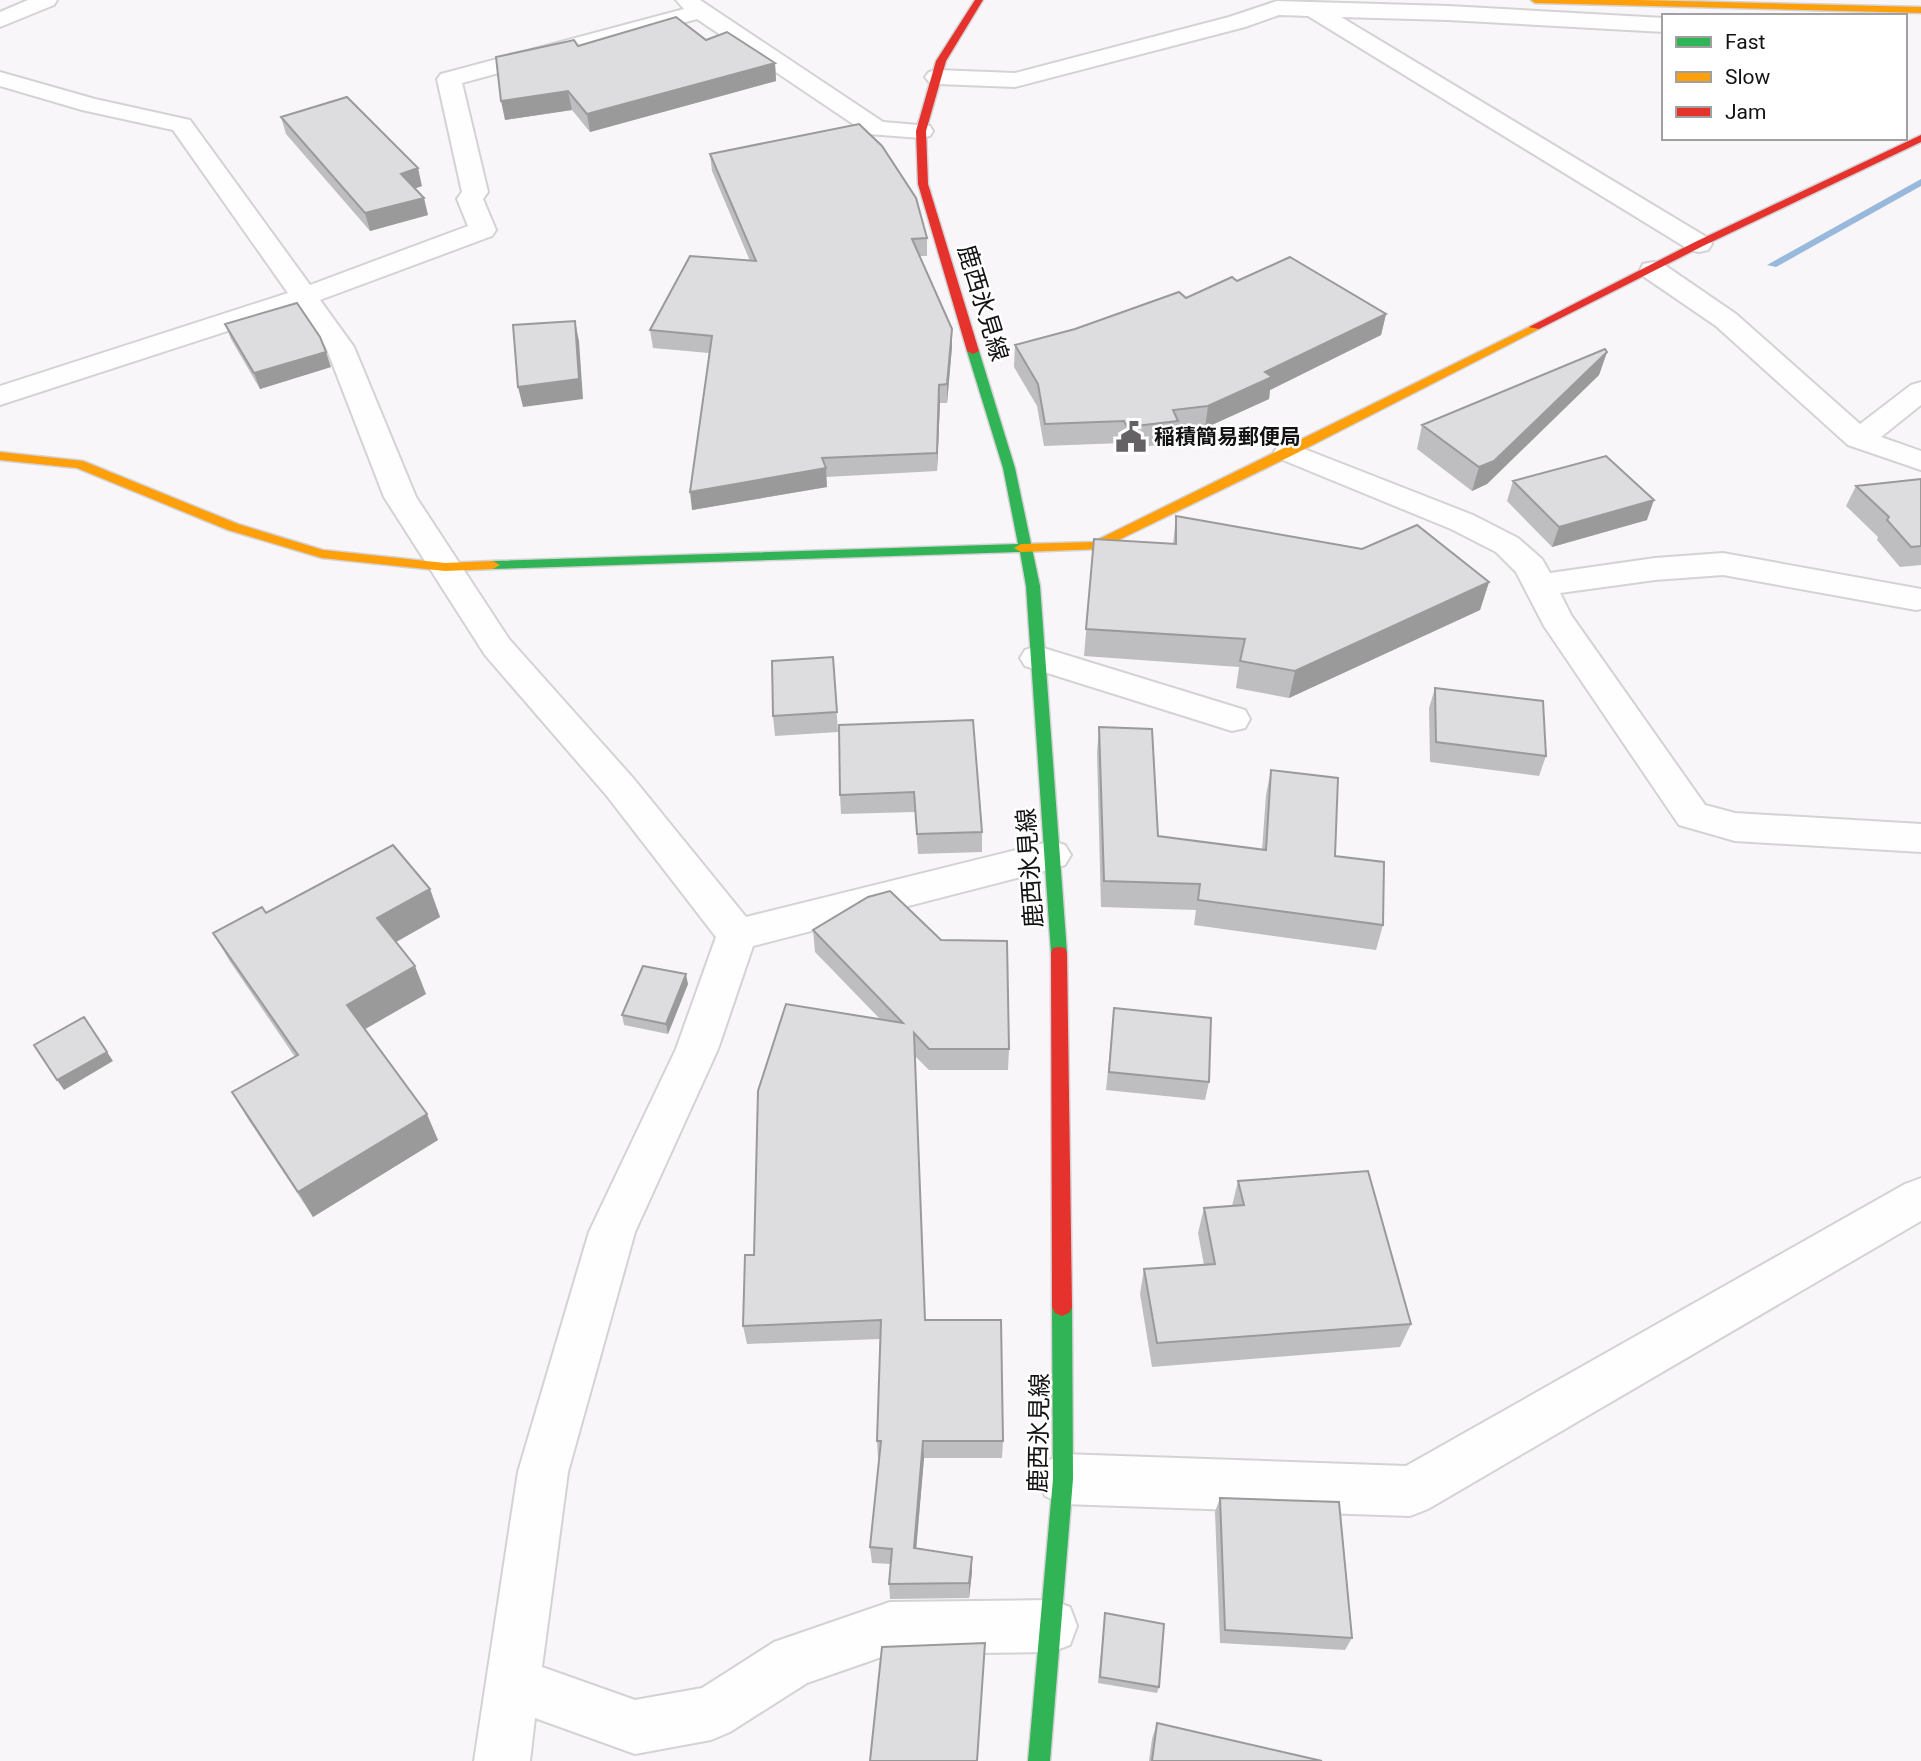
<svg xmlns="http://www.w3.org/2000/svg" width="1921" height="1761" font-family="Roboto,'Noto Sans JP',sans-serif">
<style>
.lines{fill:none;stroke-linecap:round;stroke-linejoin:round}
.stream{fill:#98b9dc;fill-rule:evenodd}
.street-casing{stroke:#d5d2d5;stroke-width:4}
.fast-casing{stroke:#d5d2d5;stroke-width:3}
.slow-casing{stroke:#d5d2d5;stroke-width:3}
.jam-casing{stroke:#d5d2d5;stroke-width:3}
.street{fill:#fefefe;fill-rule:evenodd}
.fast{fill:#30b455;fill-rule:evenodd}
.slow{fill:#ff9f0a;fill-rule:evenodd}
.jam{fill:#e5322d;fill-rule:evenodd}
.wall{fill:#bebdbf}
.shaded-wall{fill:#9b9a9b}
.building{fill:#dddcde;stroke:#9b9a9b;stroke-width:2}
.labels{text-anchor:middle;dominant-baseline:central;stroke-width:5;stroke-linejoin:round;paint-order:stroke}
.far-poi-label{font-size:21px;font-weight:bold;fill:#141214;stroke:#fff;text-anchor:start}
.street-label{font-size:24px;fill:#141214;stroke:#fff}
</style>
<rect width="100%" height="100%" fill="#f9f6f9"/>
<g class="lines">
<path class="stream" d="M 1921,179 L 1921,186 L 1776,267 L 1767,265 Z"/>
<defs>
<path id="street" d="M 28,0 L 57,0 L 54,5 L 0,27 L 0,12 Z
M 676,0 L 700,0 L 883,122 L 930,126 L 933,131 L 930,136 L 921,138 L 868,134 L 697,19 L 462,83 L 488,192 L 483,199 L 496,230 L 492,236 L 320,300 L 354,347 L 416,497 L 509,639 L 633,778 L 746,917 L 1052,841 L 1065,845 L 1071,855 L 1065,865 L 1052,869 L 753,946 L 718,1049 L 635,1232 L 568,1472 L 542,1667 L 635,1700 L 702,1688 L 774,1642 L 890,1602 L 1051,1600 L 1070,1607 L 1077,1626 L 1070,1645 L 1051,1652 L 890,1654 L 807,1683 L 730,1732 L 711,1740 L 635,1754 L 535,1718 L 530,1761 L 474,1761 L 518,1472 L 589,1232 L 676,1049 L 716,937 L 607,796 L 485,655 L 384,497 L 326,347 L 298,308 L 0,405 L 0,386 L 288,293 L 173,130 L 82,110 L 0,86 L 0,72 L 95,99 L 190,120 L 310,285 L 468,226 L 457,199 L 462,192 L 437,79 L 441,74 L 684,9 Z
M 1277,1 L 1448,6 L 1664,18 L 1664,32 L 1448,20 L 1341,17 L 1708,238 L 1712,244 L 1708,250 L 1699,252 L 1690,250 L 1308,16 L 1279,15 L 1245,27 L 1015,87 L 937,84 L 929,82 L 925,77 L 929,72 L 937,70 L 1015,73 L 1229,17 Z
M 1653,262 L 1663,264 L 1736,314 L 1860,424 L 1911,385 L 1921,382 L 1921,405 L 1881,437 L 1921,451 L 1921,470 L 1848,445 L 1716,326 L 1643,276 L 1640,270 L 1643,264 Z
M 1289,443 L 1473,515 L 1518,538 L 1542,559 L 1550,573 L 1655,558 L 1723,553 L 1921,589 L 1921,609 L 1916,610 L 1723,575 L 1655,580 L 1560,593 L 1571,615 L 1705,805 L 1735,813 L 1921,824 L 1921,852 L 1735,841 L 1679,825 L 1544,626 L 1516,572 L 1496,552 L 1451,529 L 1278,458 L 1274,452 L 1278,446 Z
M 1037,646 L 1245,710 L 1250,719 L 1245,728 L 1232,731 L 1025,666 L 1020,658 L 1025,650 Z
M 1921,1178 L 1921,1221 L 1428,1509 L 1410,1516 L 1063,1504 L 1045,1496 L 1038,1479 L 1045,1462 L 1063,1454 L 1406,1466 L 1905,1184 Z"/>
<path id="fast" d="M 973,348 L 979,351 L 1015,468 L 1040,586 L 1067,953 L 1065,958 L 1053,958 L 1051,953 L 1026,586 L 1020,552 L 493,569 L 486,565 L 493,561 L 1018,544 L 1003,468 L 967,351 Z
M 1062,1298 L 1069,1301 L 1072,1307 L 1073,1479 L 1050,1761 L 1028,1761 L 1053,1479 L 1052,1307 L 1055,1301 Z"/>
<path id="slow" d="M 1531,0 L 1639,0 L 1921,7 L 1921,13 L 1535,3 Z
M 1535,324 L 1541,327 L 1539,329 L 1293,455 L 1100,549 L 1021,552 L 1014,548 L 1021,544 L 1093,542 Z
M 0,452 L 83,461 L 238,524 L 323,550 L 445,563 L 493,561 L 500,565 L 493,569 L 445,571 L 322,558 L 228,530 L 77,468 L 0,460 Z"/>
<path id="jam" d="M 975,0 L 983,0 L 946,61 L 926,131 L 928,184 L 979,351 L 973,354 L 967,351 L 918,184 L 916,131 L 936,61 Z
M 1921,135 L 1921,142 L 1703,246 L 1539,329 L 1529,327 L 1695,242 Z
M 1059,947 L 1065,948 L 1067,953 L 1072,1307 L 1069,1313 L 1062,1316 L 1055,1313 L 1052,1307 L 1051,953 L 1053,948 Z"/>
</defs>
<use href="#street" class="street-casing"/>
<use href="#fast" class="fast-casing"/>
<use href="#slow" class="slow-casing"/>
<use href="#jam" class="jam-casing"/>
<use href="#street" class="street"/>
<use href="#fast" class="fast"/>
<use href="#slow" class="slow"/>
<use href="#jam" class="jam"/>
</g>
<path class="wall" d="M 706,40 L 775,63 L 776,81 L 590,132 L 572,110 L 505,120 L 578,46 Z
M 281,117 L 422,186 L 415,188 L 428,215 L 370,231 L 286,134 Z
M 710,154 L 927,238 L 927,256 L 920,256 L 952,329 L 952,347 L 947,403 L 940,403 L 937,471 L 826,477 L 827,487 L 692,510 L 709,353 L 653,348 L 650,330 L 750,261 L 712,171 Z
M 1237,281 L 1386,314 L 1381,335 L 1270,390 L 1269,399 L 1205,428 L 1176,431 L 1175,443 L 1125,449 L 1122,443 L 1044,446 L 1037,406 L 1014,367 L 1015,345 L 1186,298 Z
M 225,324 L 331,367 L 260,389 L 231,339 Z
M 1607,352 L 1599,375 L 1487,484 L 1472,491 L 1417,449 L 1422,425 Z
M 1921,479 L 1921,565 L 1900,567 L 1877,540 L 1878,537 L 1846,506 L 1856,486 Z
M 1513,481 L 1647,520 L 1552,547 L 1507,501 Z
M 1176,516 L 1489,582 L 1480,610 L 1289,698 L 1236,688 L 1239,667 L 1084,656 L 1094,539 L 1173,544 Z
M 833,657 L 838,732 L 775,736 L 773,716 Z
M 1435,688 L 1546,756 L 1539,776 L 1430,762 L 1429,708 Z
M 839,725 L 982,832 L 982,852 L 918,854 L 915,812 L 841,814 L 840,795 Z
M 1099,727 L 1158,836 L 1262,850 L 1266,795 L 1271,770 L 1335,856 L 1383,925 L 1376,950 L 1194,925 L 1196,910 L 1101,907 L 1097,753 Z
M 430,889 L 440,917 L 396,942 L 426,994 L 365,1029 L 438,1140 L 313,1217 L 248,1119 L 232,1092 L 295,1057 L 229,960 L 213,933 L 266,913 Z
M 813,930 L 1009,1049 L 1008,1070 L 929,1070 L 914,1055 L 925,1320 L 1003,1441 L 1002,1458 L 924,1458 L 916,1548 L 972,1572 L 969,1598 L 890,1599 L 889,1584 L 891,1564 L 872,1563 L 870,1547 L 880,1458 L 878,1458 L 877,1441 L 880,1339 L 747,1344 L 743,1326 L 754,1255 L 880,1019 L 815,952 Z
M 688,984 L 668,1034 L 624,1025 L 622,1015 Z
M 1114,1008 L 1209,1082 L 1205,1100 L 1106,1090 Z
M 1238,1181 L 1411,1324 L 1400,1347 L 1152,1367 L 1140,1294 L 1144,1269 L 1204,1265 L 1198,1233 L 1204,1208 L 1232,1206 Z
M 1220,1498 L 1352,1638 L 1345,1650 L 1220,1643 L 1215,1512 Z
M 1105,1613 L 1159,1687 L 1157,1693 L 1098,1683 Z
M 1157,1723 L 1322,1761 L 1149,1761 L 1152,1739 Z"/>
<path class="shaded-wall" d="M 775,63 L 776,81 L 590,132 L 587,114 Z
M 568,91 L 572,110 L 505,120 L 501,101 Z
M 418,168 L 422,186 L 405,192 L 401,174 Z
M 424,198 L 428,215 L 370,231 L 365,213 Z
M 1386,314 L 1381,335 L 1270,390 L 1269,399 L 1205,428 L 1208,406 L 1265,372 Z
M 575,321 L 579,341 L 583,399 L 523,407 L 518,387 Z
M 952,329 L 952,347 L 947,403 L 947,384 Z
M 326,352 L 331,367 L 260,389 L 254,373 Z
M 1607,352 L 1599,375 L 1487,484 L 1472,491 L 1479,467 Z
M 939,385 L 940,403 L 937,471 L 937,453 Z
M 826,468 L 827,487 L 692,510 L 690,492 Z
M 1654,500 L 1647,520 L 1552,547 L 1559,527 Z
M 1489,582 L 1480,610 L 1289,698 L 1295,671 Z
M 430,889 L 440,917 L 389,946 L 377,918 Z
M 415,966 L 426,994 L 360,1032 L 347,1005 Z
M 686,974 L 688,984 L 668,1034 L 666,1024 Z
M 84,1017 L 113,1061 L 64,1090 L 57,1080 Z
M 427,1114 L 438,1140 L 313,1217 L 298,1192 Z
M 923,1441 L 924,1458 L 915,1564 L 914,1548 Z
M 972,1557 L 972,1572 L 969,1598 L 969,1583 Z"/>
<path class="building" d="M 676,17 L 706,40 L 727,32 L 775,63 L 587,114 L 568,91 L 501,101 L 496,57 L 574,40 L 578,46 Z
M 347,97 L 418,168 L 401,174 L 424,198 L 365,213 L 281,117 Z
M 859,124 L 882,146 L 916,198 L 927,238 L 912,239 L 952,329 L 947,384 L 939,385 L 937,453 L 822,458 L 826,468 L 690,492 L 712,336 L 650,330 L 690,256 L 756,261 L 710,154 Z
M 1290,257 L 1386,314 L 1265,372 L 1272,377 L 1208,406 L 1173,410 L 1178,421 L 1127,427 L 1124,421 L 1045,424 L 1038,384 L 1015,345 L 1075,329 L 1179,292 L 1186,298 L 1232,277 L 1237,281 Z
M 297,303 L 320,337 L 326,352 L 254,373 L 225,324 Z
M 575,321 L 579,379 L 518,387 L 513,325 Z
M 1605,349 L 1607,352 L 1494,461 L 1479,467 L 1422,425 Z
M 1606,456 L 1654,500 L 1559,527 L 1513,481 Z
M 1921,479 L 1921,546 L 1911,547 L 1887,520 L 1889,517 L 1856,486 Z
M 1176,516 L 1362,549 L 1417,525 L 1489,582 L 1295,671 L 1240,661 L 1245,639 L 1086,629 L 1094,539 L 1176,544 Z
M 833,657 L 837,712 L 773,716 L 772,661 Z
M 1435,688 L 1543,701 L 1546,756 L 1436,742 Z
M 973,720 L 982,832 L 917,834 L 914,792 L 840,795 L 839,725 Z
M 1099,727 L 1152,729 L 1158,836 L 1266,850 L 1271,770 L 1338,778 L 1335,856 L 1384,862 L 1383,925 L 1198,900 L 1200,884 L 1104,881 Z
M 393,845 L 430,889 L 377,918 L 415,966 L 347,1005 L 427,1114 L 298,1192 L 232,1092 L 298,1055 L 213,933 L 262,907 L 266,913 Z
M 890,891 L 941,940 L 1007,941 L 1009,1049 L 929,1049 L 914,1033 L 925,1320 L 1001,1320 L 1003,1441 L 923,1441 L 914,1548 L 972,1557 L 969,1583 L 889,1584 L 892,1549 L 870,1547 L 881,1441 L 877,1441 L 881,1320 L 743,1326 L 745,1255 L 754,1255 L 758,1091 L 786,1004 L 903,1023 L 813,930 L 868,897 Z
M 643,966 L 686,974 L 666,1024 L 622,1015 Z
M 1114,1008 L 1211,1018 L 1209,1082 L 1109,1072 Z
M 84,1017 L 107,1052 L 57,1080 L 34,1045 Z
M 1368,1171 L 1411,1324 L 1157,1343 L 1144,1269 L 1215,1264 L 1204,1208 L 1244,1205 L 1238,1181 Z
M 1220,1498 L 1339,1502 L 1352,1638 L 1225,1630 Z
M 1105,1613 L 1164,1624 L 1159,1687 L 1100,1677 Z
M 985,1643 L 977,1761 L 870,1761 L 882,1647 Z
M 1157,1723 L 1322,1761 L 1152,1761 Z"/>
<defs>
<symbol id="civic-bare" viewBox="-9 -9 18 18"><path d="M-.6-6.5H3V-4.5H.6V-3L4-1V1h2V6H-6V1h2V-1L-.6-3ZM-1.2 2.5V6h2.4V2.5Z" fill="#646264" stroke="#fff" stroke-width="2.5" paint-order="stroke"/></symbol>
</defs>
<g fill-rule="evenodd">
<use href="#civic-bare" x="1109" y="415" width="44" height="44"/>
</g>
<g class="labels">
<g class="far-poi-label">
<text x="1154" y="437">稲積簡易郵便局</text>
</g>
<g class="street-label">
<text transform="translate(983 303) rotate(73)">鹿西氷見線</text>
<text transform="translate(1030 868) rotate(-94)">鹿西氷見線</text>
<text transform="translate(1039 1433) rotate(-89)">鹿西氷見線</text>
</g>
</g>
<rect x="1662" y="14" width="245" height="126" fill="#ffffff" stroke="#a1a0a1" stroke-width="2"/>
<rect x="1676" y="37" width="35" height="10" fill="#30b455" stroke="#a1a0a1" stroke-width="2"/>
<text x="1725" y="49" font-size="21" fill="#141214">Fast</text>
<rect x="1676" y="72" width="35" height="10" fill="#ff9f0a" stroke="#a1a0a1" stroke-width="2"/>
<text x="1725" y="84" font-size="21" fill="#141214">Slow</text>
<rect x="1676" y="107" width="35" height="10" fill="#e5322d" stroke="#a1a0a1" stroke-width="2"/>
<text x="1725" y="119" font-size="21" fill="#141214">Jam</text>
</svg>
